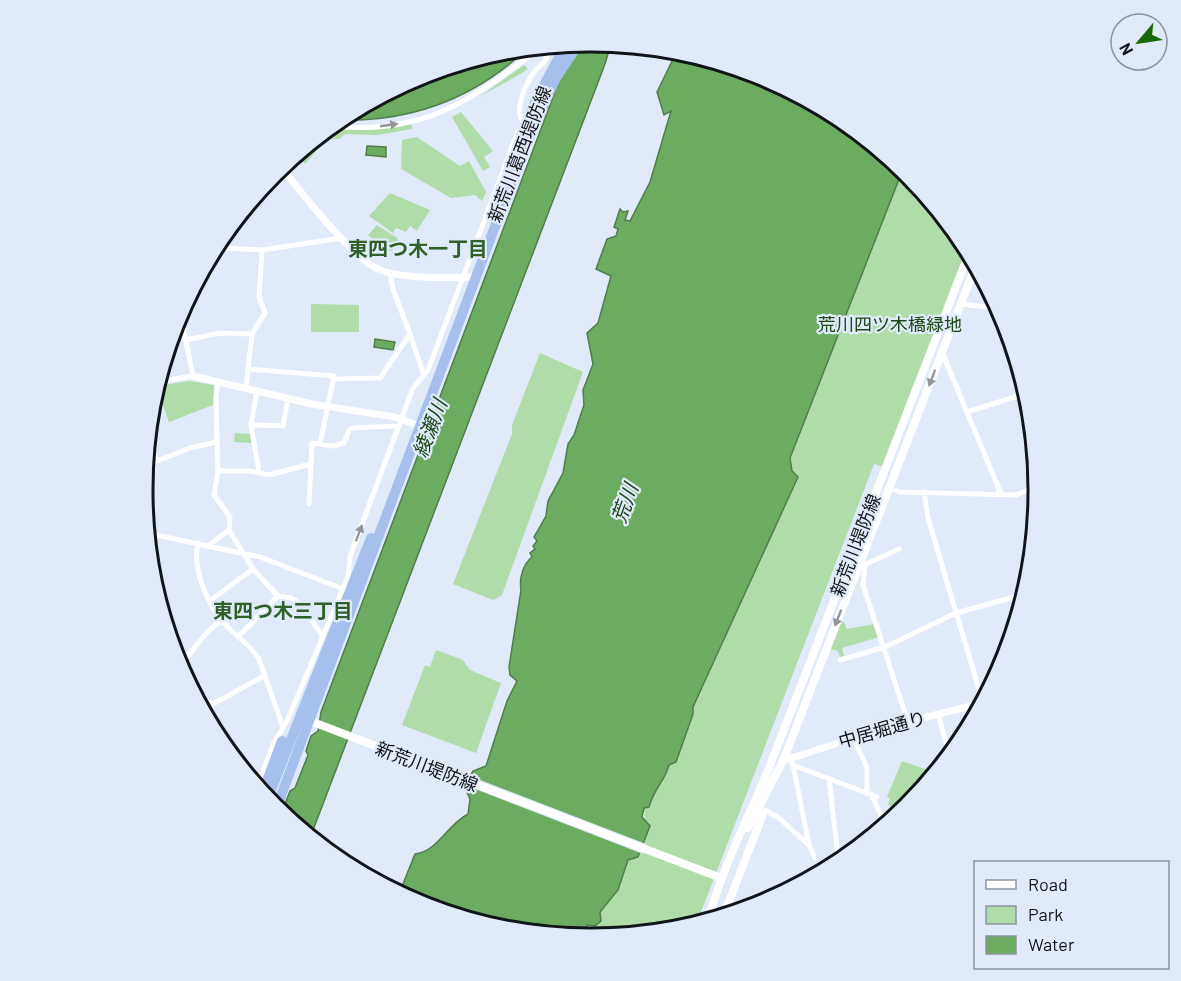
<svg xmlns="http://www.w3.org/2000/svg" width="1181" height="981" font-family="Barlow,'Noto Sans JP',sans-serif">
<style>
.green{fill:#b0dca9}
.water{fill:#6bac61;stroke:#507e4b;stroke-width:1.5}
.pier{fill:#e1eaf9}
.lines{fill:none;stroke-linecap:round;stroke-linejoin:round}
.minor{stroke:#fff;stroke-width:5}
.tertiary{stroke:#fff;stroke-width:7}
.secondary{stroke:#fff;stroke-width:8}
.motorway{stroke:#a6c0ee;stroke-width:10}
.oneway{fill:#949598}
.labels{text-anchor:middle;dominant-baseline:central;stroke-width:4.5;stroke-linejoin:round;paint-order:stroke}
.street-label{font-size:18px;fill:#111419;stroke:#e1eaf9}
.park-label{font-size:18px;fill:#1c4715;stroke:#e1eaf9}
.neighbourhood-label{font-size:20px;font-weight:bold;fill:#306029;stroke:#e1eaf9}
.water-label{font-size:20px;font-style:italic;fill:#1a4613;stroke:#e1eaf9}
.rim{fill:none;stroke:#111419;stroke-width:3}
</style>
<rect width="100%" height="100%" fill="#e1eaf9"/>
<path class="green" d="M 524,65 L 528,69 L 522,73 L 479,97 Z
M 461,112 L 493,151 L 484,157 L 490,167 L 483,171 L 452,117 Z
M 412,123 L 412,129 L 377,135 L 345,134 L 339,139 L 317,138 L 328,129 L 370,130 Z
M 417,137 L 460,166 L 469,161 L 486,192 L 482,201 L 475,195 L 451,198 L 401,169 L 402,140 Z
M 316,139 L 326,140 L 305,164 L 300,157 L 287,166 L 285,164 Z
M 903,169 L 967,249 L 883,467 L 874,464 L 696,925 L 678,930 L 582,938 L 587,925 L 601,916 L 600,912 L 618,890 L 626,863 L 635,856 L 645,821 L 644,808 C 649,805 668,771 669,765 L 676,762 L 693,714 L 693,707 L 798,477 L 792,471 L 790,458 Z
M 390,193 L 430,210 L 417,231 L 410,226 L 406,232 L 396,228 L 393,233 L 369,216 Z
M 377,225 L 397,238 L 399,242 L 392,251 L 386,251 L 368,235 Z
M 311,304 L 359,305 L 359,332 L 311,332 Z
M 540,353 L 583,372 L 502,595 L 493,600 L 453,584 L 512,434 L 512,425 Z
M 189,381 L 214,385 L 213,405 L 169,422 L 156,386 Z
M 235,433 L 251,434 L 252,443 L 234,442 Z
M 841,621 L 844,622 L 847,629 L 874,624 L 879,637 L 842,648 L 844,656 L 840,657 L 838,651 L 830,649 Z
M 436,650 L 463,660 L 470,670 L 501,683 L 476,753 L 402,725 L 425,665 L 430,667 Z
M 902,761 L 936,773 L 904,811 L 888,805 L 890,799 L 887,797 Z"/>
<path class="water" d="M 590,42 L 611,44 L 605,64 L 310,838 L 281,814 L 290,791 L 295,788 L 308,755 L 306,751 L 311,736 L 318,731 L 321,712 L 573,44 Z
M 528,48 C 475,98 411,122 339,120 C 385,85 471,54 528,48 Z
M 677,51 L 762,76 L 840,118 L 903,169 L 790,458 L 792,471 L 798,477 L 693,707 L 693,714 L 676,762 L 669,765 C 665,781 654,788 649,807 L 644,808 L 642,817 L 650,826 L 638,857 L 628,860 L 618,890 L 600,912 L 601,921 L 595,926 L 587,925 L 582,938 C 518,932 456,925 399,894 L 415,854 C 437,852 447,825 468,814 L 470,799 L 464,786 L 473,771 L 486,766 L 507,701 L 517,681 L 510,675 L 509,667 L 521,590 C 519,578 523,564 532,557 L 530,553 L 535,549 L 533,546 L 537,541 L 534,537 L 546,516 L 548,501 L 563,473 L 568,444 L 574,435 L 584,405 L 583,390 L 593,364 L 587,333 L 598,323 L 611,276 L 596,269 L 607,239 L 616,236 L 618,229 L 614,227 L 620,209 L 623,212 L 628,211 L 625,220 L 630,221 L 650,182 L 671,111 L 664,115 L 657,92 Z
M 367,146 L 386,147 L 386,157 L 366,155 Z
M 375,339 L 395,342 L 393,350 L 374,347 Z"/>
<path class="pier" d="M 467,775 L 646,844 L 643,854 L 462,784 Z"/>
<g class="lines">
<path class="minor" d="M 522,120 C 515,109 525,86 532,75 C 537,66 546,65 548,53 L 544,47
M 331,126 C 424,136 472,100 541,47
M 217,243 L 220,248 L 262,250 L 342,238
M 960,304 L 999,308
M 171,334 L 184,332
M 410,334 L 424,375
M 186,340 L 220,333 L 252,334
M 942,352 L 1001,494
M 248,369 L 334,376 L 320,444
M 334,379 L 380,378 L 410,334 L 393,289 L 390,273
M 218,381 L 216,398 L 218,471 L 214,495 L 230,517 L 229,530
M 157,382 L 193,376 L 180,312
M 246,388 L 252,334 L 265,313 L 259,297 L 262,250
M 257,390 L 251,425 L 259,472
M 967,412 L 1027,393
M 251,425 L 283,426 L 288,398
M 147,436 L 157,461
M 144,466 L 190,448 L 216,442
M 218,471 L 250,471 L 269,475 L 310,464
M 889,488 L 900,492 L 1016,495 L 1028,490 L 1038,480
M 924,492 L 928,518 L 983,703
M 309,504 L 312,443 L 333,446 L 344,443 L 349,430 L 352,428 L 398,426
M 146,533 L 260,557 L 346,590
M 198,543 C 192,568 207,603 223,622 C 234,635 250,644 259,659 L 283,727
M 209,545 L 229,530 L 253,569 L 278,596 L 292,598 L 304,608 L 322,636
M 1033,555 L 1029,544 L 1034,542
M 860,563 L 865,566 L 863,585 L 908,722
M 864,565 L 899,549
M 211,600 L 253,569
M 238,637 L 278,596
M 840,660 L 885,647 L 956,613 L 1025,594
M 178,665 C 195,653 203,630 222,621
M 195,697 L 213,704
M 938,714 L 950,757
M 206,718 L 213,704 L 264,676
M 853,737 L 867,768 L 867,793
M 790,758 L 793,765 L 877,797
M 793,765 L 809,845 L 815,858
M 829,779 L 839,864
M 257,788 L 274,742 L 287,721 L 348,577 L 350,556 L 413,388 L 428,370 L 518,131
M 871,794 L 886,826
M 765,810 L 779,818 L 809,845"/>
<path class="tertiary" d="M 281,167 C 299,190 355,261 380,270 C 403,279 447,278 472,277
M 193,376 L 312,404 L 395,417 L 417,425
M 783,761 L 883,728 L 983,703"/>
<path class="secondary" d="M 305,719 L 721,878
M 748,828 L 783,761 L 976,265
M 723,917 L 763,814
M 708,921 C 722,868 748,819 769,768 L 969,253"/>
<path class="motorway" d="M 521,136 L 536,100 L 566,44
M 262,794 L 282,741
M 267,800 L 371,538
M 276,809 L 526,144 L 556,78 L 579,43"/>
</g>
<defs><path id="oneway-solid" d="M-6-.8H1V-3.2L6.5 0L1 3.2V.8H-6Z" transform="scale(1.5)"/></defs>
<g class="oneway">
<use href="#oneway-solid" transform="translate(389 125) rotate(-8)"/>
<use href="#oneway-solid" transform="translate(932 378) rotate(111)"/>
<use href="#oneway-solid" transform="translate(359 533) rotate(-69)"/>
<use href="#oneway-solid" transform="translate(838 618) rotate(111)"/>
</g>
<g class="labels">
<g class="street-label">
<text transform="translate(519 154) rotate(-69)">新荒川葛西堤防線</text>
<text transform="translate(855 545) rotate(-69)">新荒川堤防線</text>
<text transform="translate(882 729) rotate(-16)">中居堀通り</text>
<text transform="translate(427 766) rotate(21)">新荒川堤防線</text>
</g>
<g class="park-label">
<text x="890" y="324">荒川四ツ木橋緑地</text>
</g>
<g class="neighbourhood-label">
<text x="418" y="248">東四つ木一丁目</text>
<text x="283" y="610">東四つ木三丁目</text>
</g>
<g class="water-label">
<text transform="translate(429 428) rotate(-69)">綾瀬川</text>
<text transform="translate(624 503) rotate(-70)">荒川</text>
</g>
</g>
<path d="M0 0H1181V981H0ZM590 52H591A437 437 0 0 1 1028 489V491A437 437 0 0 1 591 928H590A437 437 0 0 1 153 491V489A437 437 0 0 1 590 52Z" fill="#e1eaf9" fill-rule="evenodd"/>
<path class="rim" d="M590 52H591A437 437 0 0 1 1028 489V491A437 437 0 0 1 591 928H590A437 437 0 0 1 153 491V489A437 437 0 0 1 590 52Z"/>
<rect x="974" y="861" width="195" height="108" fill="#e1eaf9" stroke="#8e949f" stroke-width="1.5"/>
<rect x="986" y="880" width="30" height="9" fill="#ffffff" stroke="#8e949f" stroke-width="1.5"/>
<text x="1028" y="891" font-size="18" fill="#111419">Road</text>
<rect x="986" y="906" width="30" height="18" fill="#b0dca9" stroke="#8e949f" stroke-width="1.5"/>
<text x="1028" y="921" font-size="18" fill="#111419">Park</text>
<rect x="986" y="936" width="30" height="18" fill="#6bac61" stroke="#8e949f" stroke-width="1.5"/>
<text x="1028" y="951" font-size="18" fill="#111419">Water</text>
<g transform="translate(1139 42) rotate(241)"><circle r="28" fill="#e1eaf9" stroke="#8e949f" stroke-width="1.5"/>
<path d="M0-4.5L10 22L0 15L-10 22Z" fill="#196808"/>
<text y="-9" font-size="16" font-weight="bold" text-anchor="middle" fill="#111419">N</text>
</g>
</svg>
